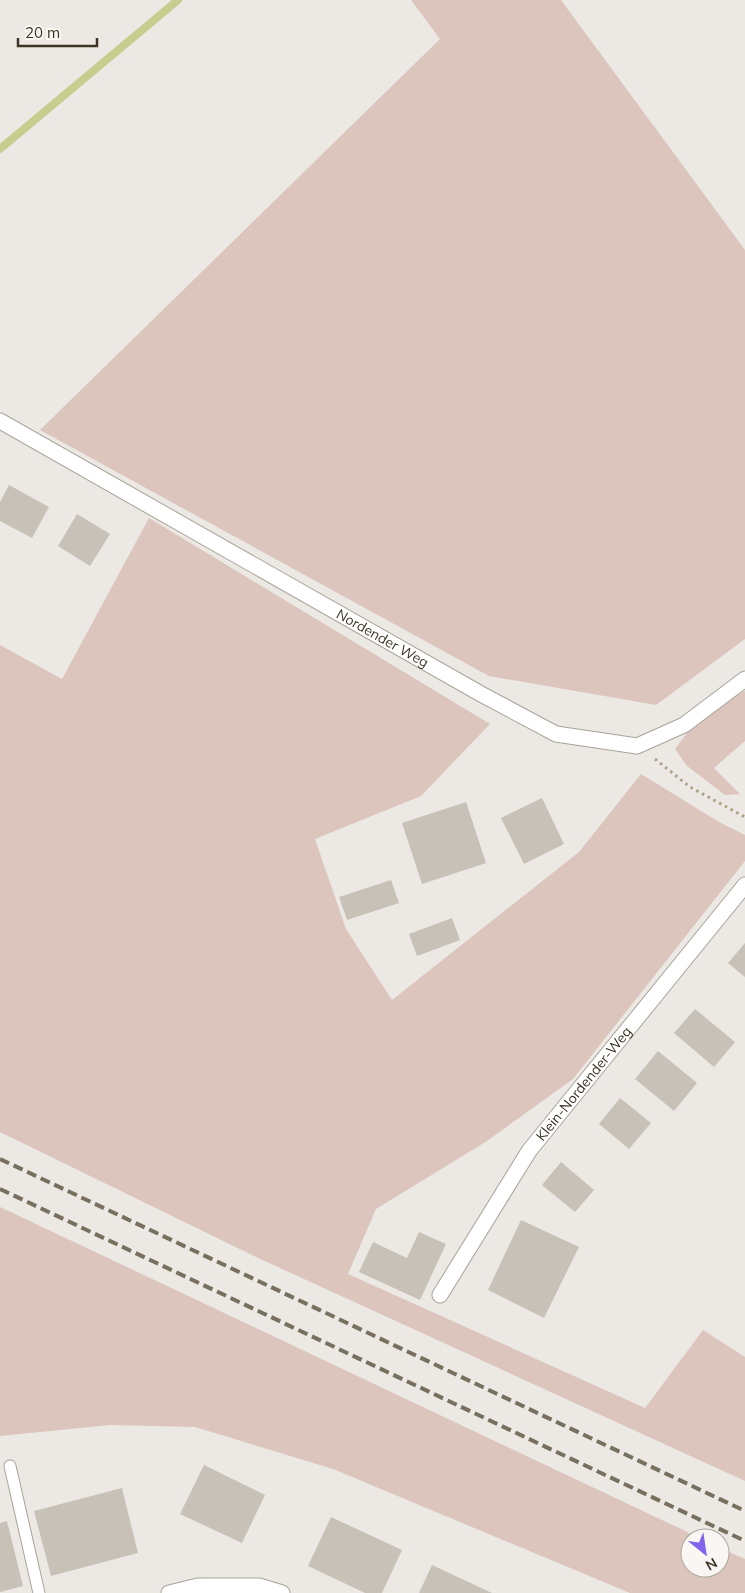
<svg xmlns="http://www.w3.org/2000/svg" width="745" height="1593" font-family="Mulish,sans-serif">
<style>
.green{fill:#dcc5bd}
.lines{fill:none;stroke-linecap:round;stroke-linejoin:round}
.stream{stroke:#c5ce8e;stroke-width:8}
.building{fill:#c7c1b8}
.service-casing{stroke:#a9a49a;stroke-width:13}
.minor-casing{stroke:#a9a49a;stroke-width:17}
.path{stroke:#aea085;stroke-width:3;stroke-dasharray:2.5 4;stroke-linecap:butt}
.service{stroke:#fff;stroke-width:11}
.minor{stroke:#fff;stroke-width:15}
.rail{stroke:#78705e;stroke-width:4;stroke-dasharray:10 5;stroke-linecap:butt}
.labels{text-anchor:middle;dominant-baseline:central;stroke-width:4.5;stroke-linejoin:round;paint-order:stroke}
.street-label{font-size:14px;fill:#3c3524;stroke:#f9f6f3}
</style>
<rect width="100%" height="100%" fill="#ece8e3"/>
<path class="green" d="M 411,0 L 561,0 L 745,250 L 745,639 L 656,705 L 489,676 L 40,430 L 440,39 Z
M 149,518 L 490,724 L 421,796 L 315,839 L 346,929 L 392,1000 L 579,852 L 641,774 L 719,822 L 745,835 L 745,861 L 573,1079 L 487,1141 L 376,1209 L 348,1274 L 645,1408 L 703,1330 L 745,1357 L 745,1481 L 256,1257 L 0,1132 L 0,645 L 62,679 Z
M 745,691 L 745,741 L 714,768 L 740,794 L 725,795 L 687,766 L 675,749 L 690,729 L 710,712 Z
M 0,1207 L 700,1538 L 690,1538 L 690,1568 L 720,1568 L 720,1548 L 745,1559 L 745,1593 L 630,1593 L 333,1469 L 195,1427 L 110,1425 L 0,1436 Z"/>
<g class="lines">
<path class="stream" d="M 0,149 L 178,0"/>
</g>
<path class="building" d="M 9,485 L 49,507 L 32,538 L 0,521 L 0,502 Z
M 77,514 L 110,534 L 90,566 L 58,546 Z
M 542,798 L 564,844 L 524,864 L 501,818 Z
M 466,802 L 486,863 L 422,884 L 402,823 Z
M 391,880 L 399,903 L 347,920 L 339,897 Z
M 452,918 L 460,940 L 417,956 L 409,934 Z
M 745,943 L 745,977 L 728,963 Z
M 695,1009 L 735,1042 L 714,1067 L 674,1033 Z
M 658,1051 L 697,1083 L 674,1111 L 635,1079 Z
M 620,1098 L 651,1123 L 629,1149 L 599,1124 Z
M 561,1162 L 594,1190 L 575,1212 L 542,1185 Z
M 521,1220 L 579,1247 L 544,1318 L 488,1290 Z
M 419,1232 L 446,1244 L 420,1300 L 359,1272 L 373,1242 L 407,1258 Z
M 204,1465 L 265,1495 L 242,1543 L 180,1514 Z
M 122,1488 L 138,1553 L 51,1576 L 34,1511 Z
M 331,1517 L 402,1550 L 382,1593 L 365,1593 L 308,1566 Z
M 7,1521 L 23,1586 L 0,1592 L 0,1523 Z
M 432,1565 L 492,1593 L 419,1593 Z"/>
<g class="lines">
<defs>
<path id="service" d="M 10,1466 L 39,1593"/>
<g id="minor">
<path id="s1" d="M 0,421 L 481,694 L 556,734 L 637,746 L 684,725 L 745,679"/>
<path id="s2" d="M 440,1295 L 529,1151 L 745,885"/>
<path d="M 169,1593 L 198,1586 L 259,1586 L 282,1593"/>
</g>
</defs>
<use href="#service" class="service-casing"/>
<use href="#minor" class="minor-casing"/>
<path class="path" d="M 655,759 L 690,787 L 745,817"/>
<use href="#service" class="service"/>
<use href="#minor" class="minor"/>
<path class="rail" d="M 0,1159 L 745,1511
M 0,1189 L 745,1541"/>
</g>
<g class="labels">
<g class="street-label">
<text stroke="none"><textPath href="#s1" startOffset="440">Nordender Weg</textPath></text>
<text stroke="none"><textPath href="#s2" startOffset="256">Klein-Nordender-Weg</textPath></text>
</g>
</g>
<g transform="translate(705 1553) rotate(150)"><circle r="24" fill="#f9f6f3" stroke="#ada9a0"/>
<path d="M0-4L9 19L0 12L-9 19Z" fill="#8263ea"/>
<text y="-8" font-size="14" font-weight="bold" text-anchor="middle" fill="#3c3524">N</text>
</g>
<path d="M18 38v8h79v-8" fill="none" stroke="#3c3524" stroke-width="2.5"/>
<text x="25" y="38" font-size="15" fill="#3c3524" stroke="#f9f6f3" stroke-width="4" paint-order="stroke">20 m</text>
</svg>
